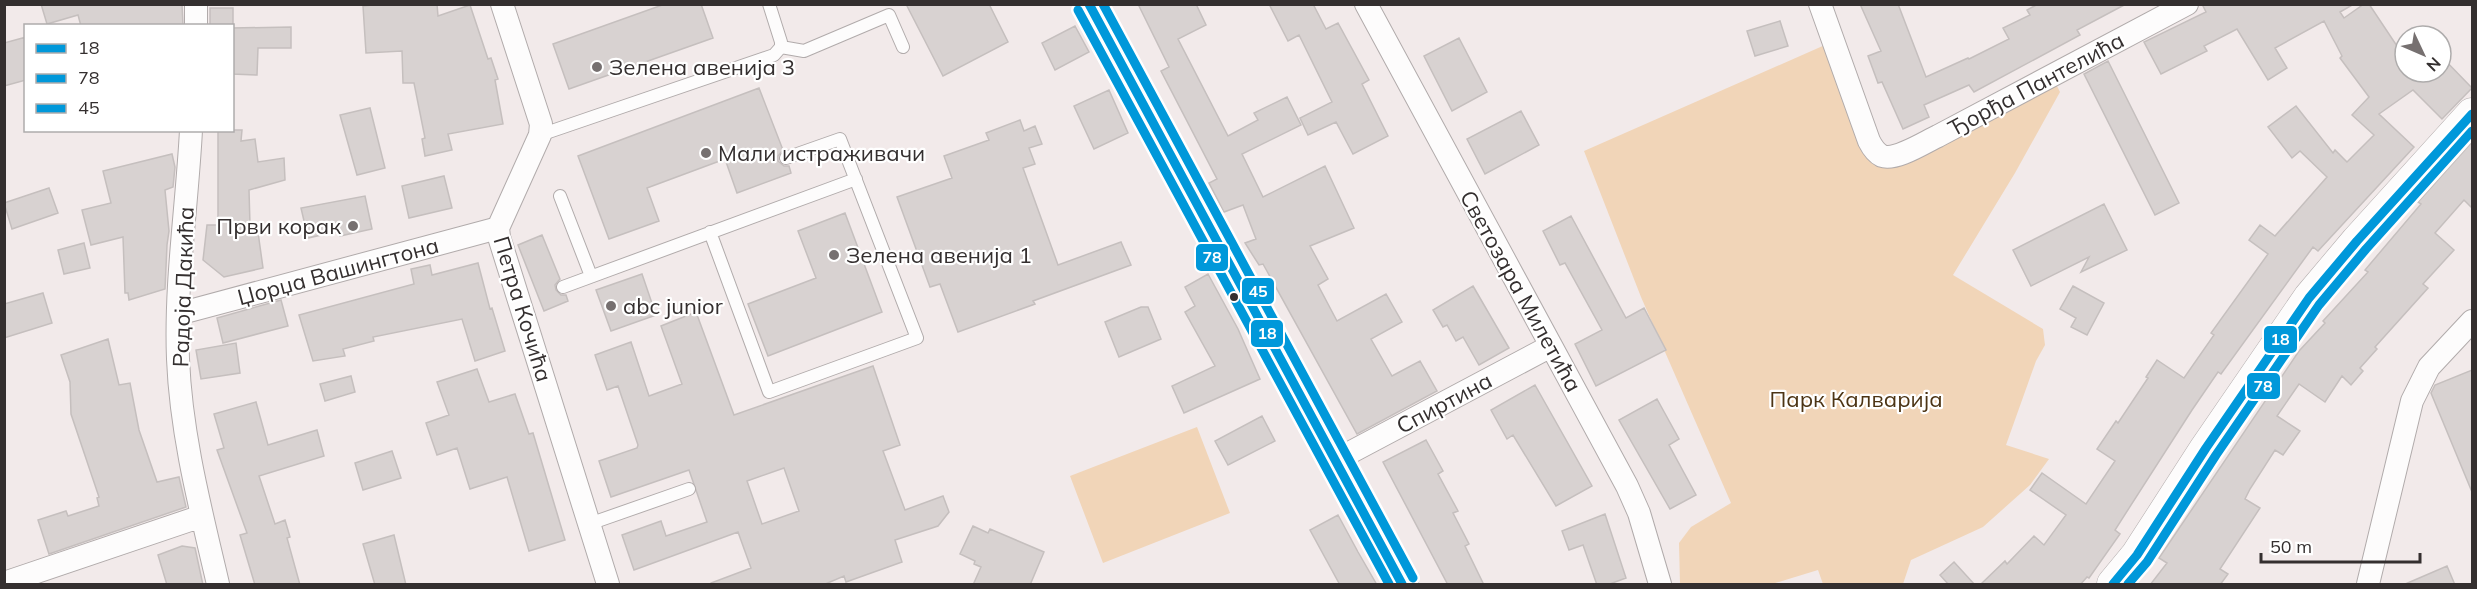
<svg xmlns="http://www.w3.org/2000/svg" width="2477" height="589" font-family="Mulish,sans-serif">
<style>
.green{fill:#f1d5b8}
.building{fill:#d8d2d1;stroke:#c5bfbe;stroke-width:1.5;fill-rule:evenodd}
.lines{fill:none;stroke-linecap:round;stroke-linejoin:round}
.service-casing{stroke:#b1abab;stroke-width:14}
.minor-casing{stroke:#b1abab;stroke-width:24}
.secondary-casing{stroke:#b1abab;stroke-width:33}
.service{stroke:#fdfcfc;stroke-width:12}
.minor{stroke:#fdfcfc;stroke-width:22}
.secondary{stroke:#fdfcfc;stroke-width:32}
.bus-1-casing{stroke:#fff;stroke-width:14}
.bus-2-casing{stroke:#fff;stroke-width:14}
.bus-3-casing{stroke:#fff;stroke-width:14}
.bus-1{stroke:#0098da;stroke-width:9}
.bus-2{stroke:#0098da;stroke-width:9}
.bus-3{stroke:#0098da;stroke-width:9}
.poi-dot{fill:#767070;stroke:#fff;stroke-width:2}
.bus-dot{fill:#342f2f;stroke:#fff;stroke-width:2}
.labels{text-anchor:middle;dominant-baseline:central;stroke-width:4.5;stroke-linejoin:round;paint-order:stroke}
.poi-label{font-size:22px;fill:#342f2f;stroke:#fff;text-anchor:start}
.street-label{font-size:22px;fill:#342f2f;stroke:#fff}
.park-label{font-size:22px;fill:#4c3414;stroke:#fff}
.line-badge{stroke:#fff;stroke-width:2}
.badge-label{font-size:16px;text-anchor:middle;font-weight:bold;fill:#fff}
</style>
<rect width="100%" height="100%" fill="#f2eaea"/>
<path class="green" d="M 1834,41 L 1882,156 L 2046,77 L 2057,86 L 2060,92 L 2015,173 L 1953,275 L 2043,329 L 2045,345 L 2036,361 L 2006,445 L 2049,459 L 2030,485 L 1983,527 L 1911,560 L 1903,584 L 1823,584 L 1818,570 L 1772,584 L 1680,584 L 1679,543 L 1691,527 L 1731,503 L 1641,297 L 1584,151 Z
M 1197,427 L 1230,513 L 1103,563 L 1070,476 Z"/>
<path class="building" d="M 41,4 L 182,4 L 183,26 L 81,26 L 78,15 L 47,24 Z
M 383,4 L 437,4 L 438,16 L 470,5 L 488,59 L 491,58 L 498,79 L 495,80 L 503,124 L 448,134 L 452,150 L 425,156 L 422,139 L 425,138 L 414,83 L 403,83 L 402,51 L 366,53 L 363,6 Z
M 665,4 L 701,4 L 713,38 L 569,89 L 553,44 Z
M 906,4 L 989,4 L 1008,42 L 943,76 Z
M 1138,4 L 1196,4 L 1206,25 L 1178,39 L 1228,136 L 1258,120 L 1254,113 L 1287,97 L 1301,125 L 1242,154 L 1263,197 L 1325,166 L 1354,228 L 1310,246 L 1328,279 L 1318,285 L 1337,321 L 1386,294 L 1402,322 L 1371,339 L 1392,376 L 1420,361 L 1437,391 L 1357,434 L 1263,264 L 1259,265 L 1245,243 L 1256,239 L 1243,205 L 1224,212 L 1209,183 L 1217,179 L 1161,71 L 1169,67 Z
M 1269,4 L 1313,4 L 1326,29 L 1338,23 L 1369,80 L 1362,84 L 1388,136 L 1353,154 L 1336,122 L 1308,135 L 1300,118 L 1332,102 L 1299,35 L 1288,41 Z
M 1860,4 L 1898,4 L 1926,77 L 1968,58 L 1969,59 L 2009,39 L 2003,28 L 2030,15 L 2027,10 L 2038,4 L 2126,4 L 2077,30 L 2080,35 L 1974,92 L 1969,85 L 1924,105 L 1929,117 L 1903,129 L 1882,82 L 1878,83 L 1868,56 L 1881,51 Z
M 2202,4 L 2354,4 L 2340,12 L 2344,18 L 2364,4 L 2369,4 L 2405,58 L 2405,72 L 2441,72 L 2441,56 L 2472,88 L 2442,119 L 2413,90 L 2379,114 L 2414,147 L 2318,251 L 2313,247 L 2221,374 L 2218,372 L 2192,410 L 2115,530 L 2120,534 L 2089,578 L 2087,577 L 2080,585 L 1980,585 L 2005,561 L 2007,564 L 2034,536 L 2044,545 L 2066,515 L 2030,490 L 2042,473 L 2086,504 L 2115,461 L 2097,449 L 2116,421 L 2118,423 L 2148,378 L 2146,377 L 2157,360 L 2184,378 L 2214,335 L 2211,333 L 2268,254 L 2249,240 L 2260,225 L 2275,236 L 2327,177 L 2300,151 L 2292,158 L 2268,127 L 2296,106 L 2333,153 L 2335,150 L 2347,162 L 2374,135 L 2352,115 L 2369,97 L 2340,58 L 2342,56 L 2324,21 L 2275,48 L 2287,68 L 2268,80 L 2237,29 L 2204,46 L 2207,51 L 2161,74 L 2144,42 L 2206,12 Z
M 210,8 L 233,8 L 233,26 L 210,26 Z
M 1780,21 L 1788,46 L 1755,56 L 1747,31 Z
M 1075,26 L 1089,52 L 1055,70 L 1042,43 Z
M 291,27 L 291,48 L 258,48 L 257,75 L 232,74 L 232,28 Z
M 26,37 L 26,80 L 4,86 L 4,43 Z
M 1459,38 L 1487,92 L 1452,111 L 1424,56 Z
M 2108,61 L 2179,203 L 2155,215 L 2084,74 Z
M 759,88 L 783,150 L 778,156 L 778,161 L 784,166 L 789,166 L 791,173 L 737,193 L 725,159 L 647,188 L 659,221 L 609,239 L 578,156 Z
M 1109,90 L 1128,133 L 1094,149 L 1074,106 Z
M 370,108 L 385,168 L 357,175 L 340,115 Z
M 1521,111 L 1539,145 L 1485,174 L 1467,139 Z
M 1020,120 L 1024,131 L 1035,126 L 1042,144 L 1029,148 L 1035,164 L 1023,168 L 1058,265 L 1121,242 L 1131,265 L 1033,301 L 1035,304 L 958,332 L 940,284 L 930,287 L 897,197 L 952,178 L 944,156 L 989,140 L 986,133 Z
M 218,130 L 242,130 L 241,141 L 255,139 L 258,162 L 284,158 L 285,180 L 249,190 L 250,225 L 257,225 L 263,268 L 224,277 L 203,260 L 207,225 L 218,225 Z
M 2472,142 L 2472,208 L 2464,200 L 2435,233 L 2454,250 L 2423,284 L 2428,288 L 2375,347 L 2377,349 L 2360,368 L 2363,371 L 2351,385 L 2342,376 L 2325,402 L 2299,384 L 2277,416 L 2300,431 L 2283,455 L 2275,450 L 2250,489 L 2245,499 L 2260,508 L 2220,569 L 2228,574 L 2220,585 L 2150,585 L 2167,563 L 2159,558 L 2299,351 L 2325,323 L 2323,321 L 2368,272 L 2365,270 L 2421,204 L 2418,202 Z
M 172,154 L 175,167 L 173,187 L 165,190 L 169,231 L 167,245 L 165,289 L 129,300 L 128,293 L 125,293 L 123,237 L 91,245 L 82,210 L 111,203 L 103,171 Z
M 444,176 L 452,208 L 409,218 L 402,186 Z
M 49,188 L 58,213 L 12,229 L 4,203 Z
M 365,196 L 372,229 L 340,236 L 339,231 L 308,238 L 301,208 Z
M 2104,204 L 2127,250 L 2081,272 L 2089,257 L 2031,286 L 2013,250 Z
M 845,213 L 882,312 L 768,356 L 748,304 L 816,278 L 798,231 Z
M 1571,216 L 1626,318 L 1644,308 L 1666,350 L 1596,386 L 1575,344 L 1602,330 L 1565,263 L 1560,265 L 1543,231 Z
M 542,235 L 560,279 L 555,285 L 556,290 L 561,295 L 566,295 L 568,301 L 544,311 L 518,245 Z
M 84,243 L 90,268 L 64,274 L 58,250 Z
M 478,263 L 490,309 L 492,308 L 505,351 L 475,361 L 462,319 L 373,337 L 374,341 L 343,349 L 345,356 L 313,361 L 299,315 L 414,284 L 411,269 L 430,265 L 432,275 Z
M 642,274 L 656,315 L 611,331 L 596,290 Z
M 1208,274 L 1238,329 L 1260,379 L 1184,413 L 1172,386 L 1215,366 L 1185,312 L 1195,306 L 1185,287 Z
M 1473,286 L 1509,348 L 1479,365 L 1463,337 L 1456,341 L 1447,325 L 1443,327 L 1433,310 Z
M 2073,286 L 2104,303 L 2087,335 L 2071,327 L 2076,318 L 2060,309 Z
M 43,293 L 52,323 L 4,338 L 4,304 Z
M 281,300 L 288,326 L 223,343 L 217,318 Z
M 1141,307 L 1148,307 L 1161,339 L 1119,357 L 1105,322 Z
M 696,312 L 734,415 L 873,366 L 900,445 L 883,451 L 905,510 L 943,496 L 949,512 L 938,526 L 895,540 L 902,562 L 846,582 L 844,576 L 823,585 L 711,585 L 711,583 L 751,568 L 738,532 L 634,570 L 622,535 L 661,521 L 666,536 L 707,522 L 689,470 L 611,497 L 599,461 L 637,448 L 638,445 L 618,386 L 607,390 L 595,355 L 631,342 L 649,396 L 682,384 L 661,326 ZM 784,468 L 799,511 L 762,524 L 747,481 Z
M 108,339 L 119,385 L 130,383 L 139,430 L 157,482 L 179,477 L 186,507 L 49,554 L 38,520 L 66,511 L 68,516 L 99,506 L 97,498 L 99,497 L 71,414 L 70,382 L 61,355 Z
M 236,343 L 240,373 L 201,379 L 196,350 Z
M 477,369 L 489,402 L 515,394 L 529,434 L 533,433 L 565,540 L 529,551 L 507,477 L 470,489 L 457,448 L 437,455 L 426,423 L 449,415 L 437,382 Z
M 2472,370 L 2472,492 L 2431,393 L 2435,385 Z
M 351,376 L 355,392 L 325,401 L 320,384 Z
M 1535,385 L 1592,486 L 1556,506 L 1513,435 L 1507,439 L 1491,410 Z
M 1657,399 L 1679,439 L 1669,445 L 1696,495 L 1670,509 L 1619,420 Z
M 256,402 L 268,445 L 317,430 L 324,456 L 259,476 L 275,524 L 285,520 L 290,537 L 287,538 L 300,585 L 255,585 L 240,535 L 247,533 L 217,450 L 224,448 L 214,414 Z
M 1262,416 L 1275,441 L 1228,465 L 1215,441 Z
M 1426,440 L 1443,471 L 1438,474 L 1458,511 L 1453,513 L 1469,544 L 1465,546 L 1484,585 L 1448,585 L 1383,462 Z
M 392,451 L 401,478 L 363,490 L 355,463 Z
M 1605,514 L 1626,578 L 1607,585 L 1597,585 L 1583,545 L 1569,550 L 1562,531 Z
M 1338,515 L 1358,552 L 1377,585 L 1340,585 L 1310,530 Z
M 973,526 L 988,533 L 990,529 L 1044,552 L 1030,585 L 973,585 L 981,567 L 974,564 L 975,561 L 960,554 Z
M 394,535 L 406,585 L 375,585 L 363,544 Z
M 182,546 L 195,548 L 203,585 L 167,585 L 158,555 Z
M 1954,562 L 1975,585 L 1949,585 L 1940,575 Z
M 2447,566 L 2455,585 L 2403,585 Z"/>
<g class="lines">
<defs>
<path id="service" d="M 781,47 L 804,51 L 889,15 L 903,47
M 540,135 L 774,55 L 781,47 L 781,42 L 769,4
M 560,196 L 591,276
M 710,232 L 769,392 L 917,338 L 840,139 L 786,158
M 563,287 L 856,179
M 589,524 L 689,489"/>
<path id="minor" d="M 196,4 L 196,26
M 502,4 L 541,124 L 540,135 L 498,228 L 499,237 L 608,584
M 1366,4 L 1627,486 L 1639,513 L 1660,584
M 1820,4 L 1869,141 C 1872,147 1876,153 1882,156 C 1896,161 1925,142 1938,136 L 2187,4
M 191,130 C 187,207 175,283 178,359 C 181,435 201,511 218,584
M 178,314 L 498,228
M 1336,460 L 1551,346
M 4,583 L 202,516
M 2368,584 L 2412,401 L 2429,367 L 2472,321"/>
<path id="secondary" d="M 1089,4 L 1402,584
M 2113,584 L 2137,555 L 2206,448 L 2309,298 L 2357,241 L 2472,114"/>
</defs>
<use href="#service" class="service-casing"/>
<use href="#minor" class="minor-casing"/>
<use href="#secondary" class="secondary-casing"/>
<use href="#service" class="service"/>
<use href="#minor" class="minor"/>
<use href="#secondary" class="secondary"/>
<defs>
<path id="bus-1" d="M 1089,4 L 1402,584
M 2113,584 L 2137,555 L 2206,448 L 2309,298 L 2357,241 L 2472,114"/>
<path id="bus-2" d="M 1078,10 L 1389,584
M 2128,584 L 2147,562 L 2216,455 L 2319,305 L 2366,249 L 2472,131"/>
<path id="bus-3" d="M 1103,4 L 1413,578"/>
</defs>
<use href="#bus-1" class="bus-1-casing"/>
<use href="#bus-2" class="bus-2-casing"/>
<use href="#bus-3" class="bus-3-casing"/>
<use href="#bus-1" class="bus-1"/>
<use href="#bus-2" class="bus-2"/>
<use href="#bus-3" class="bus-3"/>
</g>
<g class="poi-dot">
<circle cx="597" cy="67" r="6"/>
<circle cx="706" cy="153" r="6"/>
<circle cx="353" cy="226" r="6"/>
<circle cx="834" cy="255" r="6"/>
<circle cx="611" cy="306" r="6"/>
</g>
<circle class="bus-dot" cx="1234" cy="297" r="5"/>
<g class="labels">
<g class="poi-label">
<text x="609" y="67">Зелена авенија 3</text>
<text x="718" y="153">Мали истраживачи</text>
<text x="341" y="226" text-anchor="end">Први корак</text>
<text x="846" y="255">Зелена авенија 1</text>
<text x="623" y="306">abc junior</text>
</g>
<g class="street-label">
<text transform="translate(2036 84) rotate(-28)">Ђорђа Пантелића</text>
<text transform="translate(338 271) rotate(-15)">Џорџа Вашингтона</text>
<text transform="translate(183 287) rotate(-88)">Радоја Дакића</text>
<text transform="translate(1521 291) rotate(61)">Светозара Милетића</text>
<text transform="translate(523 309) rotate(73)">Петра Кочића</text>
<text transform="translate(1444 403) rotate(-28)">Спиртина</text>
</g>
<g class="park-label">
<text x="1856" y="399">Парк Калварија</text>
</g>
</g>
<g class="line-badge">
<rect x="1195" y="243" width="34" height="29" rx="6" fill="#0098da"/>
<rect x="1241" y="277" width="34" height="28" rx="6" fill="#0098da"/>
<rect x="1250" y="319" width="34" height="29" rx="6" fill="#0098da"/>
<rect x="2263" y="325" width="35" height="29" rx="6" fill="#0098da"/>
<rect x="2246" y="372" width="35" height="28" rx="6" fill="#0098da"/>
</g>
<g class="badge-label">
<text x="1212" y="263">78</text>
<text x="1258" y="297">45</text>
<text x="1267" y="339">18</text>
<text x="2280" y="345">18</text>
<text x="2263" y="392">78</text>
</g>
<rect width="2477" height="589" fill="none" stroke="#342f2f" stroke-width="12"/>
<rect x="24" y="24" width="210" height="108" fill="#ffffff" stroke="#aeacac" stroke-width="1.5"/>
<rect x="36" y="44" width="30" height="9" fill="#0098da" stroke="#aeacac" stroke-width="1.5"/>
<text x="78" y="54" font-size="18" fill="#342f2f">18</text>
<rect x="36" y="74" width="30" height="9" fill="#0098da" stroke="#aeacac" stroke-width="1.5"/>
<text x="78" y="84" font-size="18" fill="#342f2f">78</text>
<rect x="36" y="104" width="30" height="9" fill="#0098da" stroke="#aeacac" stroke-width="1.5"/>
<text x="78" y="114" font-size="18" fill="#342f2f">45</text>
<g transform="translate(2423 54) rotate(134)"><circle r="28" fill="#ffffff" stroke="#aeacac" stroke-width="1.5"/>
<path d="M0-4.5L10 22L0 15L-10 22Z" fill="#767070"/>
<text y="-9" font-size="16" font-weight="bold" text-anchor="middle" fill="#342f2f">N</text>
</g>
<path d="M2261 553v9h159v-9" fill="none" stroke="#342f2f" stroke-width="3"/>
<text x="2270" y="553" font-size="18" fill="#342f2f" stroke="#ffffff" stroke-width="4.5" paint-order="stroke">50 m</text>
</svg>
